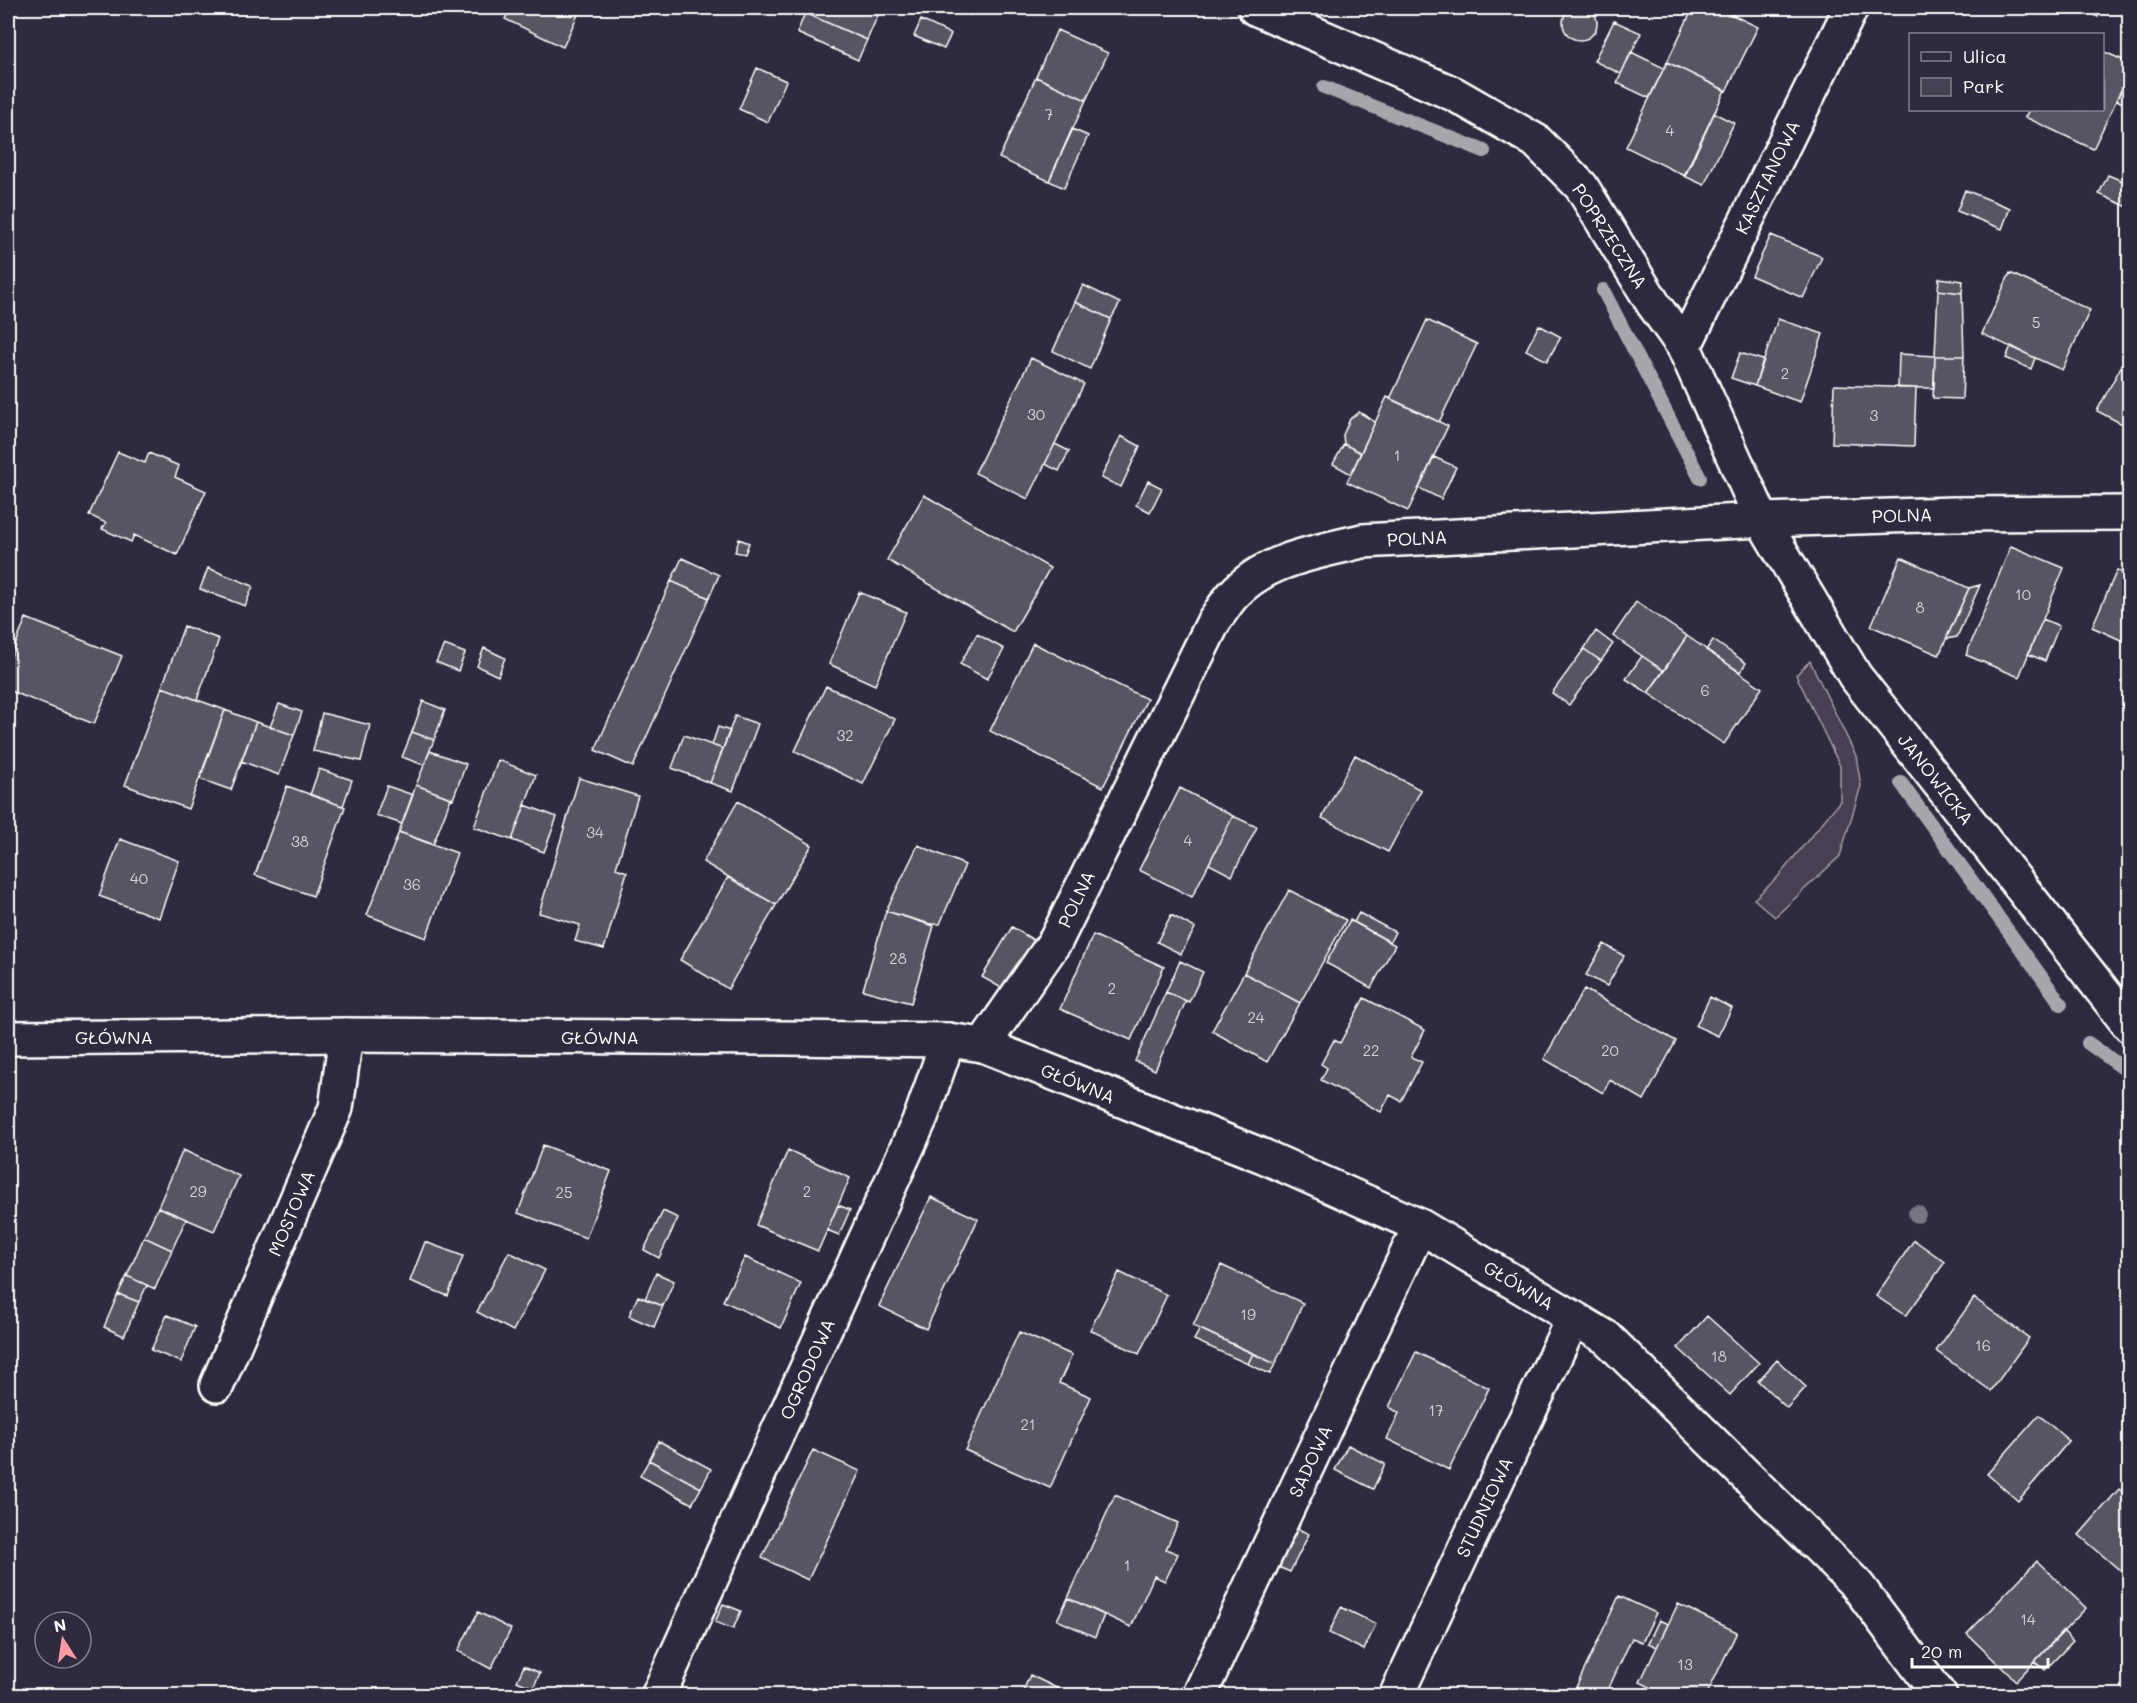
<svg xmlns="http://www.w3.org/2000/svg" width="2137" height="1703" font-family="Mali,sans-serif">
<style>
.green{fill:#464152;stroke:#a2a0a8;stroke-width:1.5}
.lines{fill:none;stroke-linecap:round;stroke-linejoin:round}
.stream{stroke:#a7a6ad;stroke-width:14}
.building{fill:#595564;stroke:#fff;stroke-width:1.5}
.minor-casing{stroke:#fff;stroke-width:38}
.tertiary-casing{stroke:#fff;stroke-width:38}
.minor{stroke:#2f2a3d;stroke-width:33}
.tertiary{stroke:#2f2a3d;stroke-width:33}
.tree{fill:#797582}
.labels{text-anchor:middle;dominant-baseline:central;stroke-width:6;stroke-linejoin:round;paint-order:stroke}
.number-label{font-size:15px;fill:#d6d4d8}
.street-label{font-size:18px;fill:#fff;stroke:#2f2a3d}
</style>
<rect width="100%" height="100%" fill="#2f2a3d"/>
<filter id="ink" filterUnits="userSpaceOnUse"><feTurbulence type="fractalNoise" baseFrequency=".0167" numOctaves="2"/><feDisplacementMap in="SourceGraphic" scale="12" xChannelSelector="R" yChannelSelector="G"/><feConvolveMatrix kernelMatrix="1 2 1 2 8 2 1 2 1" color-interpolation-filters="sRGB"/></filter>
<g filter="url(#ink)">
<path class="green" d="M 1810,661 L 1856,756 L 1861,786 L 1840,856 L 1775,917 L 1754,899 L 1777,878 L 1840,801 L 1840,766 L 1796,675 Z"/>
<g class="lines">
<path class="stream" d="M 1324,87 L 1484,151
M 1603,290 L 1700,478
M 1901,783 L 2061,1004
M 2088,1043 L 2130,1073"/>
</g>
<path class="building" d="M1563 23a17 17 0 1 1 34 0a17 17 0 1 1-34 0Z
M 511,8 L 581,8 L 563,47 L 505,19 Z
M 808,8 L 881,8 L 867,40 L 805,13 Z
M 953,8 L 973,8 L 970,15 Z
M 1693,8 L 1718,8 L 1758,27 L 1726,91 L 1667,62 Z
M 2078,8 L 2102,8 L 2098,17 Z
M 805,13 L 867,40 L 858,60 L 797,33 Z
M 921,20 L 951,34 L 944,49 L 914,36 Z
M 1614,21 L 1641,33 L 1621,74 L 1594,61 Z
M 1057,30 L 1108,53 L 1086,100 L 1036,77 Z
M 2102,51 L 2130,63 L 2130,72 L 2093,149 L 2025,117 L 2029,110 L 2102,110 Z
M 1631,52 L 1664,68 L 1649,98 L 1617,83 Z
M 1667,62 L 1725,90 L 1685,176 L 1626,147 Z
M 757,68 L 786,81 L 768,122 L 739,109 Z
M 2130,72 L 2130,106 L 2116,100 Z
M 1036,77 L 1086,100 L 1049,181 L 999,158 Z
M 1714,113 L 1734,123 L 1704,185 L 1684,176 Z
M 1072,129 L 1088,136 L 1064,188 L 1049,181 Z
M 2108,175 L 2130,184 L 2130,208 L 2099,194 Z
M 1965,190 L 2010,208 L 2002,229 L 1957,211 Z
M 1771,235 L 1822,257 L 1803,298 L 1752,276 Z
M 2010,273 L 2090,310 L 2062,370 L 1982,334 Z
M 1939,278 L 1963,281 L 1962,293 L 1938,290 Z
M 1083,285 L 1120,303 L 1111,319 L 1075,302 Z
M 1938,290 L 1962,293 L 1964,356 L 1935,356 Z
M 1075,302 L 1111,319 L 1090,369 L 1053,351 Z
M 1778,319 L 1823,334 L 1800,402 L 1755,386 Z
M 1427,320 L 1477,344 L 1439,422 L 1390,399 Z
M 1539,325 L 1561,337 L 1547,361 L 1526,350 Z
M 2011,346 L 2035,358 L 2031,369 L 2006,358 Z
M 2130,350 L 2130,428 L 2097,411 Z
M 1740,353 L 1763,360 L 1755,386 L 1731,378 Z
M 1899,354 L 1935,356 L 1934,388 L 1898,388 Z
M 1935,356 L 1964,356 L 1962,399 L 1933,398 Z
M 1031,358 L 1084,384 L 1028,499 L 975,473 Z
M 1834,385 L 1916,388 L 1914,446 L 1832,443 Z
M 1387,397 L 1448,426 L 1408,511 L 1347,482 Z
M 1359,412 L 1375,422 L 1361,453 L 1344,444 L 1343,435 L 1350,419 Z
M 1121,436 L 1140,446 L 1121,487 L 1101,478 Z
M 1055,444 L 1069,451 L 1059,471 L 1045,464 Z
M 1344,444 L 1361,453 L 1351,474 L 1333,464 Z
M 118,452 L 145,463 L 149,453 L 179,466 L 175,477 L 206,491 L 177,555 L 134,535 L 131,542 L 102,529 L 106,523 L 89,515 Z
M 1434,457 L 1456,467 L 1441,499 L 1419,488 Z
M 1148,481 L 1162,488 L 1150,512 L 1136,505 Z
M 924,495 L 1050,568 L 1013,632 L 887,560 Z
M 739,539 L 749,543 L 745,554 L 735,552 Z
M 2011,546 L 2064,568 L 2019,677 L 1966,655 Z
M 1901,557 L 1969,588 L 1939,655 L 1871,626 Z
M 682,558 L 719,575 L 709,598 L 671,581 Z
M 208,568 L 253,586 L 245,606 L 200,589 Z
M 2117,570 L 2130,576 L 2130,644 L 2092,627 Z
M 671,581 L 709,598 L 633,767 L 595,750 Z
M 1980,585 L 1957,637 L 1946,639 L 1969,588 Z
M 859,592 L 906,612 L 875,685 L 829,664 Z
M 1636,602 L 1687,636 L 1664,671 L 1613,636 Z
M 26,618 L 122,656 L 94,724 L 8,690 L 8,664 Z
M 2043,619 L 2059,626 L 2045,661 L 2028,654 Z
M 184,626 L 219,639 L 197,700 L 162,687 Z
M 1596,631 L 1613,644 L 1601,661 L 1584,649 Z
M 977,634 L 1004,649 L 987,679 L 960,664 Z
M 1687,636 L 1762,688 L 1724,744 L 1648,693 Z
M 1713,640 L 1746,663 L 1740,672 L 1706,650 Z
M 1033,643 L 1147,699 L 1103,787 L 990,731 Z
M 444,645 L 465,653 L 458,671 L 436,662 Z
M 484,648 L 505,658 L 498,676 L 477,666 Z
M 1584,649 L 1601,661 L 1569,705 L 1552,693 Z
M 1642,656 L 1664,671 L 1648,693 L 1626,679 Z
M 826,686 L 895,719 L 863,784 L 795,751 Z
M 162,687 L 225,710 L 188,809 L 125,785 Z
M 423,701 L 445,710 L 434,740 L 412,732 Z
M 279,704 L 302,712 L 294,735 L 270,727 Z
M 225,710 L 256,722 L 231,790 L 200,779 Z
M 322,713 L 370,725 L 361,761 L 313,751 Z
M 735,716 L 758,724 L 733,791 L 710,783 Z
M 256,722 L 294,735 L 279,775 L 241,761 Z
M 718,727 L 730,731 L 723,749 L 712,745 Z
M 412,732 L 434,740 L 424,765 L 402,757 Z
M 684,735 L 723,749 L 710,783 L 672,768 Z
M 430,751 L 466,764 L 453,799 L 416,785 Z
M 1355,755 L 1421,790 L 1388,852 L 1322,818 Z
M 498,760 L 536,775 L 512,840 L 474,827 Z
M 319,769 L 352,780 L 343,806 L 310,795 Z
M 579,778 L 638,796 L 616,868 L 627,872 L 604,949 L 575,941 L 580,925 L 539,913 Z
M 416,785 L 451,798 L 433,845 L 399,832 Z
M 287,786 L 345,807 L 313,896 L 255,875 Z
M 387,786 L 413,795 L 402,824 L 376,815 Z
M 1180,788 L 1233,816 L 1192,897 L 1139,870 Z
M 738,801 L 812,845 L 776,905 L 703,862 Z
M 525,805 L 557,817 L 544,852 L 512,840 Z
M 1233,816 L 1257,827 L 1232,876 L 1209,864 Z
M 399,832 L 457,853 L 426,938 L 367,915 Z
M 120,839 L 179,861 L 159,918 L 99,896 Z
M 918,845 L 965,865 L 940,924 L 930,924 L 886,911 Z
M 728,877 L 776,905 L 728,989 L 680,960 Z
M 1289,890 L 1346,920 L 1300,1003 L 1244,973 Z
M 886,911 L 934,926 L 911,1003 L 863,990 Z
M 1359,913 L 1395,932 L 1390,942 L 1354,922 Z
M 1171,915 L 1195,928 L 1181,954 L 1157,942 Z
M 1350,920 L 1395,945 L 1371,988 L 1326,963 Z
M 1012,927 L 1035,941 L 1005,990 L 982,977 Z
M 1093,935 L 1164,967 L 1131,1040 L 1060,1009 Z
M 1604,944 L 1624,956 L 1607,986 L 1586,975 Z
M 1180,961 L 1203,972 L 1189,1002 L 1166,992 Z
M 1244,973 L 1300,1003 L 1267,1062 L 1212,1031 Z
M 1584,989 L 1676,1041 L 1644,1100 L 1610,1080 L 1603,1093 L 1544,1059 Z
M 1166,992 L 1186,1001 L 1155,1070 L 1135,1061 Z
M 1710,997 L 1732,1008 L 1718,1036 L 1696,1026 Z
M 1364,998 L 1425,1030 L 1411,1057 L 1422,1062 L 1401,1101 L 1390,1095 L 1381,1112 L 1321,1080 L 1327,1068 L 1321,1064 L 1334,1040 L 1340,1043 Z
M 543,1145 L 611,1171 L 586,1238 L 518,1213 Z
M 183,1150 L 239,1176 L 214,1231 L 158,1207 Z
M 788,1150 L 850,1178 L 818,1251 L 756,1225 Z
M 931,1197 L 978,1219 L 926,1329 L 879,1306 Z
M 838,1205 L 850,1210 L 839,1235 L 827,1230 Z
M 158,1207 L 186,1219 L 172,1250 L 144,1237 Z
M 663,1211 L 678,1218 L 659,1258 L 644,1250 Z
M 144,1237 L 172,1250 L 155,1289 L 127,1276 Z
M 1914,1240 L 1945,1262 L 1906,1316 L 1876,1296 Z
M 425,1242 L 463,1256 L 448,1296 L 410,1281 Z
M 509,1252 L 545,1270 L 513,1331 L 477,1312 Z
M 745,1257 L 801,1283 L 781,1328 L 723,1301 Z
M 1221,1265 L 1303,1303 L 1275,1364 L 1193,1326 Z
M 1119,1272 L 1167,1295 L 1139,1354 L 1090,1330 Z
M 656,1273 L 674,1281 L 663,1306 L 645,1299 Z
M 127,1276 L 147,1285 L 139,1302 L 118,1294 Z
M 118,1294 L 139,1302 L 124,1336 L 104,1327 Z
M 638,1296 L 663,1306 L 654,1327 L 629,1316 Z
M 1974,1298 L 2029,1338 L 1991,1391 L 1936,1351 Z
M 167,1315 L 195,1327 L 181,1362 L 151,1350 Z
M 1707,1316 L 1759,1363 L 1730,1395 L 1678,1348 Z
M 1200,1329 L 1253,1353 L 1248,1364 L 1194,1340 Z
M 1019,1332 L 1072,1355 L 1059,1383 L 1091,1397 L 1050,1488 L 965,1450 Z
M 1416,1352 L 1489,1388 L 1449,1470 L 1387,1439 L 1399,1413 L 1389,1407 Z
M 1253,1353 L 1275,1364 L 1270,1374 L 1248,1364 Z
M 1777,1360 L 1806,1387 L 1787,1408 L 1758,1381 Z
M 2039,1415 L 2069,1441 L 2018,1501 L 1987,1474 Z
M 659,1441 L 711,1469 L 701,1488 L 649,1460 Z
M 1348,1445 L 1385,1464 L 1373,1489 L 1335,1470 Z
M 813,1450 L 860,1471 L 808,1580 L 762,1558 Z
M 649,1460 L 701,1488 L 692,1504 L 640,1476 Z
M 2119,1489 L 2130,1498 L 2130,1579 L 2079,1535 Z
M 1115,1495 L 1178,1523 L 1166,1549 L 1178,1554 L 1165,1581 L 1154,1576 L 1131,1627 L 1068,1598 Z
M 1294,1527 L 1309,1534 L 1290,1572 L 1276,1566 Z
M 2037,1561 L 2086,1608 L 2016,1681 L 1967,1634 Z
M 1619,1596 L 1656,1613 L 1642,1642 L 1632,1638 L 1605,1696 L 1572,1696 Z
M 1068,1598 L 1104,1615 L 1095,1637 L 1057,1620 Z
M 723,1604 L 741,1611 L 733,1629 L 715,1622 Z
M 1678,1604 L 1737,1632 L 1706,1696 L 1668,1696 L 1640,1682 Z
M 1341,1607 L 1376,1624 L 1364,1650 L 1329,1633 Z
M 478,1612 L 511,1629 L 491,1669 L 458,1651 Z
M 1659,1620 L 1668,1624 L 1657,1647 L 1648,1643 Z
M 2063,1631 L 2073,1641 L 2045,1670 L 2035,1661 Z
M 524,1666 L 540,1673 L 533,1688 L 517,1681 Z
M 1030,1675 L 1073,1696 L 1021,1696 Z"/>
<g class="lines">
<defs>
<path id="minor" d="M 1255,8 L 1454,94 L 1536,141 L 1581,186 L 1654,305 L 1684,347 L 1762,520 L 1855,676 L 2130,1026
M 1684,347 L 1851,8
M 983,1045 L 1263,1156 L 1420,1226 L 1607,1338 L 1857,1585 L 1940,1696
M 217,1385 L 336,1108 L 346,1035
M 658,1696 L 921,1117 L 948,1040
M 1199,1696 L 1420,1226
M 1396,1696 L 1573,1318"/>
<path id="tertiary" d="M 8,1038 L 346,1035 L 784,1038 L 948,1040 L 983,1045 L 1056,940 L 1214,621 C 1220,613 1226,603 1233,595 C 1265,559 1318,552 1362,541 L 1762,520 L 1954,514 L 2130,513"/>
</defs>
<use href="#minor" class="minor-casing"/>
<use href="#tertiary" class="tertiary-casing"/>
<use href="#minor" class="minor"/>
<use href="#tertiary" class="tertiary"/>
</g>
<circle class="tree" cx="1917" cy="1214" r="9"/>
</g>
<g class="labels">
<g class="number-label">
<text x="1049" y="114">7</text>
<text x="1670" y="130">4</text>
<text x="2036" y="322">5</text>
<text x="1785" y="373">2</text>
<text x="1036" y="414">30</text>
<text x="1874" y="415">3</text>
<text x="1397" y="455">1</text>
<text x="2023" y="594">10</text>
<text x="1920" y="607">8</text>
<text x="1705" y="690">6</text>
<text x="845" y="735">32</text>
<text x="595" y="832">34</text>
<text x="1188" y="840">4</text>
<text x="300" y="841">38</text>
<text x="139" y="878">40</text>
<text x="412" y="884">36</text>
<text x="898" y="958">28</text>
<text x="1112" y="988">2</text>
<text x="1256" y="1017">24</text>
<text x="1371" y="1050">22</text>
<text x="1610" y="1050">20</text>
<text x="198" y="1191">29</text>
<text x="807" y="1191">2</text>
<text x="564" y="1192">25</text>
<text x="1248" y="1314">19</text>
<text x="1983" y="1345">16</text>
<text x="1719" y="1356">18</text>
<text x="1436" y="1410">17</text>
<text x="1028" y="1424">21</text>
<text x="1127" y="1565">1</text>
<text x="2028" y="1619">14</text>
<text x="1685" y="1664">13</text>
</g>
<g class="street-label">
<text transform="translate(1767 177) rotate(-64)">KASZTANOWA</text>
<text transform="translate(1610 236) rotate(57)">POPRZECZNA</text>
<text transform="translate(1902 515) rotate(-2)">POLNA</text>
<text transform="translate(1417 538) rotate(-3)">POLNA</text>
<text transform="translate(1936 779) rotate(52)">JANOWICKA</text>
<text transform="translate(1076 899) rotate(-64)">POLNA</text>
<text x="114" y="1037">GŁÓWNA</text>
<text x="600" y="1037">GŁÓWNA</text>
<text transform="translate(1078 1083) rotate(22)">GŁÓWNA</text>
<text transform="translate(291 1213) rotate(-67)">MOSTOWA</text>
<text transform="translate(1519 1285) rotate(31)">GŁÓWNA</text>
<text transform="translate(807 1369) rotate(-66)">OGRODOWA</text>
<text transform="translate(1310 1461) rotate(-65)">SADOWA</text>
<text transform="translate(1484 1507) rotate(-65)">STUDNIOWA</text>
</g>
</g>
<rect width="2137" height="1703" fill="none" stroke="#2f2a3d" stroke-width="30"/>
<rect x="15" y="15" width="2107" height="1673" fill="none" stroke="#fff" stroke-width="2" filter="url(#ink)"/>
<rect x="1909" y="33" width="195" height="78" fill="#2f2a3d" stroke="#827f8b" stroke-width="1.5"/>
<rect x="1921" y="52" width="30" height="9" fill="#2f2a3d" stroke="#827f8b" stroke-width="1.5"/>
<text x="1963" y="63" font-size="18" fill="#ffffff">Ulica</text>
<rect x="1921" y="78" width="30" height="18" fill="#464152" stroke="#827f8b" stroke-width="1.5"/>
<text x="1963" y="93" font-size="18" fill="#ffffff">Park</text>
<g transform="translate(63 1640) rotate(348)"><circle r="28" fill="#2f2a3d" stroke="#827f8b" stroke-width="1.5"/>
<path d="M0-4.5L10 22L0 15L-10 22Z" fill="#ff9aa2"/>
<text y="-9" font-size="16" font-weight="bold" text-anchor="middle" fill="#ffffff">N</text>
</g>
<path d="M1912 1658v9h136v-9" fill="none" stroke="#ffffff" stroke-width="3"/>
<text x="1921" y="1658" font-size="18" fill="#ffffff" stroke="#2f2a3d" stroke-width="4.5" paint-order="stroke">20 m</text>
</svg>
